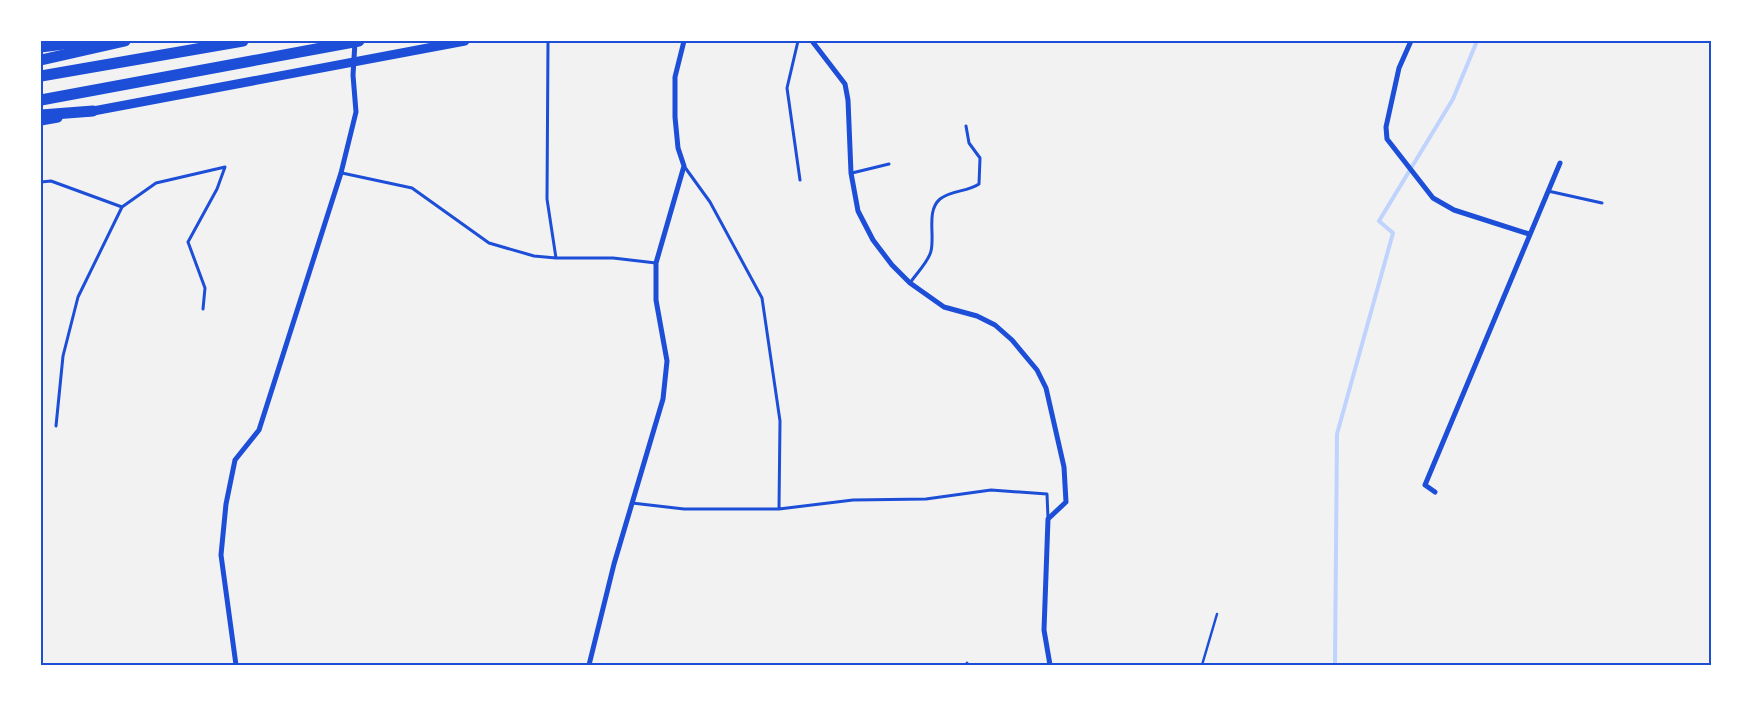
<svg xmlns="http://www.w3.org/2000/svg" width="1753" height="706" font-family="Roboto,sans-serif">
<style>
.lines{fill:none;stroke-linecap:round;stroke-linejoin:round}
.stream{stroke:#bfd3fe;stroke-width:4}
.path{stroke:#1d4ed8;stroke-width:2.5}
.service{stroke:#1d4ed8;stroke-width:3}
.minor{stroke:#1d4ed8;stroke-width:5}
.tertiary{stroke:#1d4ed8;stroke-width:9}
.trunk{stroke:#1d4ed8;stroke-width:11}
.neatline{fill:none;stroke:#1d4ed8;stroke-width:2}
</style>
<rect width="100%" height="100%" fill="#f2f2f2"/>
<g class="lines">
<path class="stream" d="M 1335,665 L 1337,434 L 1393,233 L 1379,221 L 1453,99 L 1477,41"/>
<path class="path" d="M 1202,665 L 1217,614"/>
<path class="service" d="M 548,41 L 547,199 L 556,258
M 798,41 L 787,88 L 800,180
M 684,166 L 710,202 L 762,298 L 780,421 L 779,509
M 342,173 L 412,188 L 489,243 L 534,256 L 556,258 L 613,258 L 656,263
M 852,173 L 889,164
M 41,182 L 51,181 L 122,207 L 78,297 L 63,356 L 56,426
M 1548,191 L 1602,203
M 122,207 L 156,183 L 225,167 L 217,189 L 188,242 L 205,288 L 203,309
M 910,283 C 916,274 929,261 931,251 C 935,235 926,211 940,199 C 952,190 967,192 979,184 L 980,158 L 969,143 L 966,126
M 632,503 L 684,509 L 779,509 L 853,500 L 926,499 L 991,490 L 1047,494 L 1048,518
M 967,663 L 967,665"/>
<path class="minor" d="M 812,41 L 845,84 L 848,100 L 851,173 L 858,211 L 873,240 L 892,265 L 910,283 L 944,307 L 977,316 L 995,325 L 1012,340 L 1037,370 L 1046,388 L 1064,467 L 1066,502 L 1048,519 L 1044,630 L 1050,665
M 1411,41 L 1399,68 L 1386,127 L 1387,139 L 1433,198 L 1454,210 L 1529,234
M 1435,492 L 1425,485 L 1560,163
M 236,665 L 221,555 L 226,504 L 235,460 L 259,430 L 341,173 L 356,112 L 353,75 L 355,42
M 589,665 L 614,564 L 663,399 L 667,361 L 656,300 L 656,263 L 684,166 L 678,148 L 675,117 L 675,77 L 684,41"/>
<path class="tertiary" d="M 41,48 L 94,41
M 88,112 L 465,41
M 41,121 L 58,118"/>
<path class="trunk" d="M 41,60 L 125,41
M 41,76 L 243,41
M 41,100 L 359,41
M 41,115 L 93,111"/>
</g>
<rect width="1753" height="706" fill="none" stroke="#ffffff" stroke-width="85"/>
<rect x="42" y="42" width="1668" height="622" class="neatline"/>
</svg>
